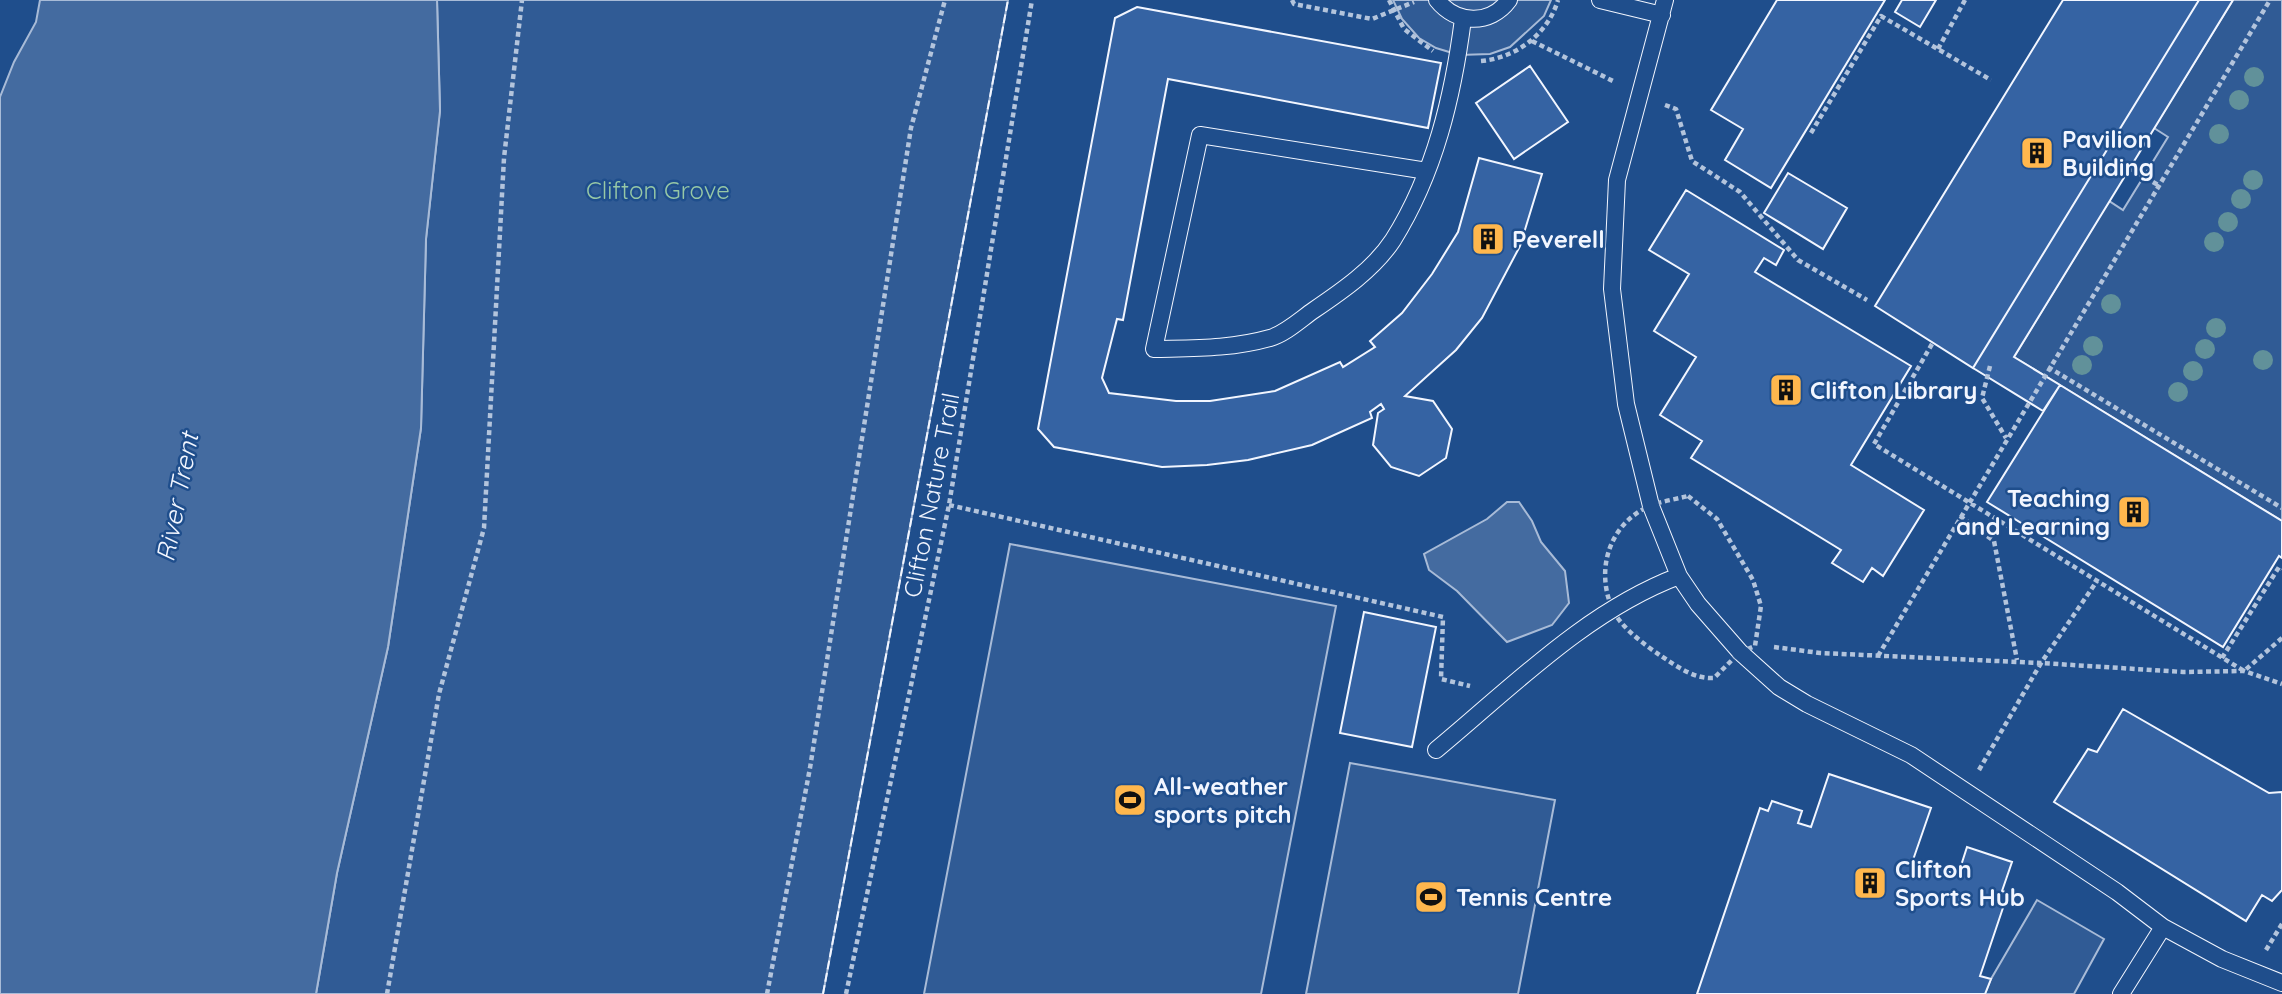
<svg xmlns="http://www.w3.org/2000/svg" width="2282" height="994" font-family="Quicksand,sans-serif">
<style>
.built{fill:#305b95;stroke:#a8bbd7;stroke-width:2}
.water{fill:#446ba0;stroke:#a8bbd7;stroke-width:2}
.building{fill:#3563a3;stroke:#f2f6ff;stroke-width:2}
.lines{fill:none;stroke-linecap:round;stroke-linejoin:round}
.lane-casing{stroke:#f2f6ff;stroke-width:18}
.path{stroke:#b3c4dc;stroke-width:4.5;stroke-dasharray:5 3.5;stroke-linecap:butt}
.lane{stroke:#1f4e8c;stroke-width:16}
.fence{stroke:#f2f6ff;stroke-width:2;stroke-dasharray:9 3.5;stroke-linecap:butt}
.tree{fill:#61919a}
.labels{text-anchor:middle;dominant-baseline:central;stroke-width:5;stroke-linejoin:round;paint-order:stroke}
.poi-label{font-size:24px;font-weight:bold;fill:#f2f6ff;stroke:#1f4e8c;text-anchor:start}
.park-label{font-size:24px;fill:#97c8a6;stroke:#1f4e8c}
.street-label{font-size:24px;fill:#f2f6ff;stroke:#1f4e8c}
.water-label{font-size:26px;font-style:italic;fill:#f2f6ff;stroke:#1f4e8c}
</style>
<rect width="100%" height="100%" fill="#1f4e8c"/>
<path class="built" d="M 437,0 L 1008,0 L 823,994 L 316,994 L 337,873 L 388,647 L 421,428 L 426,239 L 440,110 Z
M 1393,0 L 1551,0 L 1544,16 L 1510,47 L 1490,54 L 1459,55 L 1436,48 L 1419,38 L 1402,19 Z
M 2233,0 L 2282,0 L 2282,521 L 2014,357 L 2109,201 L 2123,210 L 2168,137 L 2154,128 Z
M 1010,544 L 1336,606 L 1261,994 L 924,994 Z
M 1350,763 L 1555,800 L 1518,994 L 1306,994 Z
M 2037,900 L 2104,939 L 2074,994 L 1985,994 L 1991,979 Z"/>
<path class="water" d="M 40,0 L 437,0 L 440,111 L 426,239 L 421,428 L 388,647 L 337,873 L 316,994 L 0,994 L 0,97 L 14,62 L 36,22 Z
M 1507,502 L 1519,502 L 1532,521 L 1541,542 L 1565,571 L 1569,603 L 1552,625 L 1507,642 L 1457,591 L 1429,570 L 1424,554 L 1487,519 Z"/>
<path class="building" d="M 1777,0 L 1885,0 L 1771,188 L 1725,160 L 1743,129 L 1711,110 Z
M 1902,0 L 1936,0 L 1920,27 L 1895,12 Z
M 2063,0 L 2199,0 L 1973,368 L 1875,306 Z
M 2199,0 L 2233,0 L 2014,357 L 2060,385 L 2043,411 L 1973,368 Z
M 1137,7 L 1441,63 L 1428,128 L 1168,79 L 1123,320 L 1117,319 L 1102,378 L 1109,393 L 1176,401 L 1210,401 L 1275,391 L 1340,362 L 1343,367 L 1375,347 L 1370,341 L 1402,313 L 1432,274 L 1458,232 L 1479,158 L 1542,174 L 1520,246 L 1482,318 L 1456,350 L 1405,396 L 1433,401 L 1452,429 L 1446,458 L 1419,476 L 1391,467 L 1373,445 L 1378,413 L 1384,409 L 1381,404 L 1370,412 L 1372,418 L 1312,445 L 1248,460 L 1207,465 L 1162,467 L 1054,447 L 1038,429 L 1115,18 Z
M 1530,66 L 1568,122 L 1514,159 L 1476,103 Z
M 1530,66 L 1568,122 L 1514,159 L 1476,103 Z
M 1788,173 L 1847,208 L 1823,249 L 1764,213 Z
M 1686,190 L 1784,250 L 1776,265 L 1764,258 L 1755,272 L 1911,366 L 1851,465 L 1924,510 L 1883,576 L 1872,568 L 1863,582 L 1832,563 L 1841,550 L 1691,458 L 1702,441 L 1660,415 L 1696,357 L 1654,331 L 1689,274 L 1649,250 Z
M 2060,385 L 2282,521 L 2282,558 L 2279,556 L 2223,647 L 1987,502 Z
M 1364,612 L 1436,627 L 1412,747 L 1340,733 Z
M 2123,709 L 2269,793 L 2282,792 L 2282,890 L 2272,901 L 2262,895 L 2246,921 L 2054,802 L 2088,749 L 2097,752 Z
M 1829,774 L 1931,808 L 1913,860 L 1958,875 L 1967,847 L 2012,862 L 2002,891 L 2008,893 L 1980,976 L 1991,979 L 1985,994 L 1697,994 L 1760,808 L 1768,811 L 1772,801 L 1802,811 L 1798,823 L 1811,827 Z"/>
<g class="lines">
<defs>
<path id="lane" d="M 1437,0 C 1456,24 1490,26 1509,0
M 1600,0 L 1662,15
M 1665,0 L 1617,180 L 1612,289 L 1626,404 L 1651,506 L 1679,576 L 1698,604 L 1740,652 L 1779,687 L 1807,704 L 1911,755 L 2117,892 L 2163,927 L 2222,959 L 2282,983
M 1427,171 L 1200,135 L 1154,349 C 1194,348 1231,349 1270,338 C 1285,334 1301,319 1314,310 C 1342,291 1374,269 1393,240 C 1435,173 1453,96 1463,19
M 1436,750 C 1511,688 1586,611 1679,576
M 2121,994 L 2163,927"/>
</defs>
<use href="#lane" class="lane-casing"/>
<path class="path" d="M 1292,0 L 1294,4 L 1372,19 L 1414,2
M 1389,0 L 1404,29 L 1433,51
M 1532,41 L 1615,82
M 1938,49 L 1965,0
M 1481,61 C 1516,58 1548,34 1558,0
M 1665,105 L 1676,109 L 1692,161 L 1740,192 L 1798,260 L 1867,300
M 1811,133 L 1881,16 L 1991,80
M 2131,169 L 2158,185
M 1932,344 L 1874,444 L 2244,671 L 2282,638
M 1990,366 L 1982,398 L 2006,438
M 2048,367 L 2282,508
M 1688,496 L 1717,519 L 1753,580 L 1761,606 L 1755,646 L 1740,652 L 1714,678 C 1694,679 1678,667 1661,656 C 1645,645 1620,627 1612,608 C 1595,568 1610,522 1652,505 C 1663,501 1677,499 1688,496 Z
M 949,505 L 1443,617 L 1441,679 L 1470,686
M 1960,516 L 1994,541 L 2017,660
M 1774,647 L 1820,653 L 2041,663 L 2097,581
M 1878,656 L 2270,0
M 2222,658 L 2279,567 L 2282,569
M 1979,770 L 2041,663 L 2183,672 L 2244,671 L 2282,684
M 2266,950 L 2282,924
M 387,994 L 439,694 L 484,528 L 504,158 L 522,0
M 767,994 L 810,768 L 911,128 L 945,0
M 846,994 L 949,505 L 1032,0"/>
<use href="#lane" class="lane"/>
<path class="fence" d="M 823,994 L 1008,0"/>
</g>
<g class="tree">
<circle cx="2254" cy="77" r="10"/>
<circle cx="2239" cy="100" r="10"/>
<circle cx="2219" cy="134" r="10"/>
<circle cx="2253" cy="180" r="10"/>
<circle cx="2241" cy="199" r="10"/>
<circle cx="2228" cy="222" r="10"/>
<circle cx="2214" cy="242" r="10"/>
<circle cx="2111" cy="304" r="10"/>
<circle cx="2216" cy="328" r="10"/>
<circle cx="2093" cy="346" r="10"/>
<circle cx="2205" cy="349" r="10"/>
<circle cx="2263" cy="360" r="10"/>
<circle cx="2082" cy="365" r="10"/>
<circle cx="2193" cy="371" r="10"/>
<circle cx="2178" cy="392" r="10"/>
</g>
<defs>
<symbol id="building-square" viewBox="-11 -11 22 22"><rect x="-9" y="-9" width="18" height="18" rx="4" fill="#ffb74d" stroke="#1f4e8c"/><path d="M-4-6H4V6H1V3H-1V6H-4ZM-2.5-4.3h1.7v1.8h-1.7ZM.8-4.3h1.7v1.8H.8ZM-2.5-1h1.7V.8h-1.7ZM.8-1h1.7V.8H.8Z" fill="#111"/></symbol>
<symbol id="stadium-square" viewBox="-11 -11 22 22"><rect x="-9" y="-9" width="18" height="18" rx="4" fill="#ffb74d" stroke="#1f4e8c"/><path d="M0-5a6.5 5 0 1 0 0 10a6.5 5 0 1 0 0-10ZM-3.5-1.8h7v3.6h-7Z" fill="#111"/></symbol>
</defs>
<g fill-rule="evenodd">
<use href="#building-square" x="2018" y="134" width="38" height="38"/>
<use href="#building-square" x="1469" y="220" width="38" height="38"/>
<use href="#building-square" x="1767" y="371" width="38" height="38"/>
<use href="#building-square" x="2115" y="493" width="38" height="38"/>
<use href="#stadium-square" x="1111" y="781" width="38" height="38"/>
<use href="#building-square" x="1851" y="864" width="38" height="38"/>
<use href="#stadium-square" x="1412" y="878" width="38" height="38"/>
</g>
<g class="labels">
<g class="poi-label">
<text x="2062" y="139">Pavilion<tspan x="2062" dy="28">Building</tspan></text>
<text x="1512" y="239">Peverell</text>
<text x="1810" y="390">Clifton Library</text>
<text x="2110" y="498" text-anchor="end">Teaching<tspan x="2110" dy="28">and Learning</tspan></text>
<text x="1154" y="786">All-weather<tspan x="1154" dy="28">sports pitch</tspan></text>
<text x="1895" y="869">Clifton<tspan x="1895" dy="28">Sports Hub</tspan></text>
<text x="1456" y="897">Tennis Centre</text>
</g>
<g class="park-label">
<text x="658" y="190">Clifton Grove</text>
</g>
<g class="street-label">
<text transform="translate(931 495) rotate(-79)">Clifton Nature Trail</text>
</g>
<g class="water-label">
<text transform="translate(177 497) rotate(-79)">River Trent</text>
</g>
</g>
</svg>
